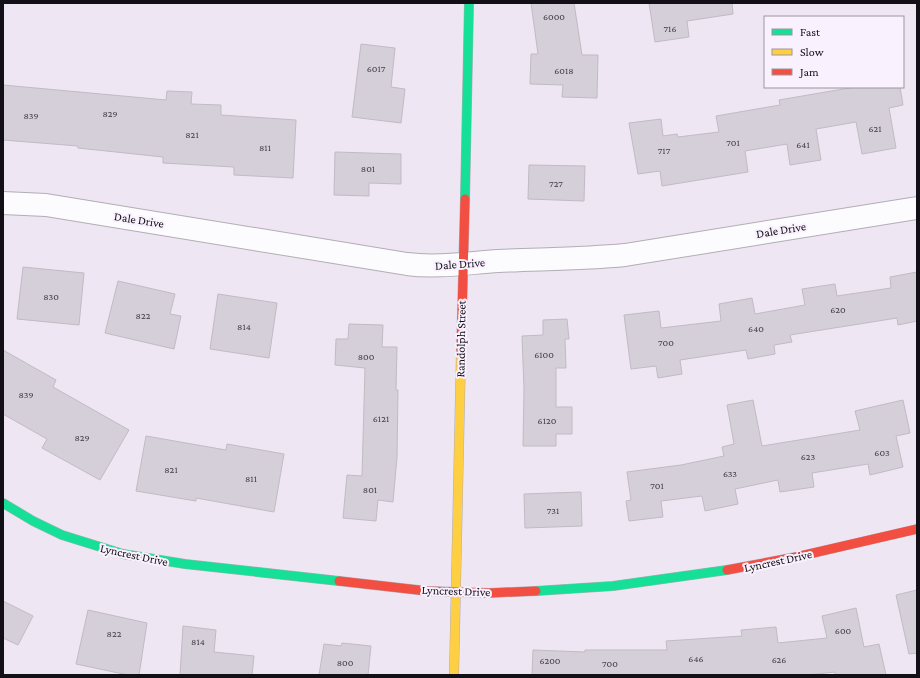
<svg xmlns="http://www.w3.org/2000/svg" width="920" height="678" font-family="'Crimson Pro',serif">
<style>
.building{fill:#d5cfd9;stroke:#c1bbc4}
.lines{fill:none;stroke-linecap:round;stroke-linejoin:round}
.street-casing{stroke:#b3adb7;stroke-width:24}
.fast-casing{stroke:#b3adb7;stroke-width:10}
.slow-casing{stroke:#b3adb7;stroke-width:10}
.jam-casing{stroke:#b3adb7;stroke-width:10}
.street{stroke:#fcfbfd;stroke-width:22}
.fast{stroke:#16e098;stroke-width:9}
.slow{stroke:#ffcf43;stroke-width:9}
.jam{stroke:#f24e42;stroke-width:9}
.labels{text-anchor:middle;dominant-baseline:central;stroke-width:4;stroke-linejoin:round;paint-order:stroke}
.number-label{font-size:10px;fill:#444048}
.street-label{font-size:12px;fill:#130f16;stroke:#f9f1fe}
</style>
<rect width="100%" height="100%" fill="#eee6f2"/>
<path class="building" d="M 531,3 L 574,3 L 582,55 L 598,55 L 597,98 L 562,97 L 563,85 L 530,84 L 531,54 L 538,54 Z
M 649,3 L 732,3 L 733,14 L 687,21 L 689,37 L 655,42 Z
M 361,44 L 395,48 L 391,87 L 405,89 L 401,123 L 352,117 Z
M 3,85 L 166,100 L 167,91 L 192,92 L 191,104 L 221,105 L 221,115 L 296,120 L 293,178 L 234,175 L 234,167 L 163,163 L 163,157 L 78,148 L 78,146 L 3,140 Z
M 855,87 L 900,87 L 903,105 L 889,108 L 896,148 L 862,154 L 856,122 L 816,129 L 821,160 L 790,165 L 787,144 L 745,151 L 748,172 L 662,186 L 660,171 L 638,174 L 629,123 L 661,119 L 663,136 L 677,134 L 678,137 L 719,132 L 716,116 L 780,105 L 779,100 Z
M 335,152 L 401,154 L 401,184 L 369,183 L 369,196 L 334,195 Z
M 529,165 L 585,166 L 584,201 L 528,199 Z
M 23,267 L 84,273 L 79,325 L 17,319 Z
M 917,272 L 917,321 L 898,325 L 897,318 L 790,335 L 792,342 L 774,345 L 775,354 L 748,359 L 746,350 L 680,360 L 682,374 L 658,378 L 656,366 L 631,369 L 624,315 L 659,311 L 661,328 L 721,321 L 719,304 L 752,298 L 755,314 L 805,305 L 802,289 L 835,284 L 837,296 L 891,288 L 890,277 Z
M 118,281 L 175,294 L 170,314 L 181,316 L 174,349 L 105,333 Z
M 218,294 L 277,303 L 269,358 L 210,349 Z
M 567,319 L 569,339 L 565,339 L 566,368 L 556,368 L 556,407 L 572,407 L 572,434 L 556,434 L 556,446 L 523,446 L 524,389 L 522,336 L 543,335 L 543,320 Z
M 349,324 L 383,325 L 382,347 L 397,347 L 396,390 L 398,390 L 397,457 L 393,502 L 378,500 L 376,521 L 343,518 L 347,475 L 362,476 L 365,368 L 335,365 L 336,339 L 348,339 Z
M 3,350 L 56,380 L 53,387 L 129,430 L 100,480 L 42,448 L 47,439 L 3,414 Z
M 753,400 L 762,446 L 860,430 L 855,411 L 903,400 L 910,433 L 896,436 L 903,467 L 870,475 L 868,464 L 812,473 L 814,487 L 780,492 L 778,480 L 735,489 L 738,504 L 705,511 L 702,496 L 661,501 L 663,517 L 629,521 L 626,501 L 631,500 L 627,472 L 681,465 L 724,456 L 722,447 L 734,444 L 727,405 Z
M 146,436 L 226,450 L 227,444 L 284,454 L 274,512 L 196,498 L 196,501 L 136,491 Z
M 581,492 L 582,526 L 525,528 L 524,494 Z
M 917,590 L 917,653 L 909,654 L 896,595 Z
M 3,601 L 33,616 L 18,645 L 3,638 Z
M 856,608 L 864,647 L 879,644 L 886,675 L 835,675 L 835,672 L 808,675 L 532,675 L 533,650 L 585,652 L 585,650 L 667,650 L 666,641 L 742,636 L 741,630 L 776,627 L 778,643 L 827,638 L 822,616 Z
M 88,610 L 147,623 L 139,675 L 128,675 L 76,664 Z
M 183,626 L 216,630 L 214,652 L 254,656 L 252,675 L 180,675 Z
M 342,643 L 371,646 L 368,675 L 319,675 L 324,644 L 341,646 Z"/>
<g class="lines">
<defs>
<path id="street" d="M 3,203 L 46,205 L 407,264 C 437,268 467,263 498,261 C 540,259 583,259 625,255 L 917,208"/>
<path id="fast" d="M 465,199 L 469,3
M 3,503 L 33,521 L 62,535 L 123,554 L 185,564 L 339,581
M 536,591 L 613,586 L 727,570"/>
<path id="slow" d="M 454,675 L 461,353"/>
<path id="jam" d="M 461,353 L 465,199
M 727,570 L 796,557 L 917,529
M 339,581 L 427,591 L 489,593 L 536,591"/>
</defs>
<use href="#street" class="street-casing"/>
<use href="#fast" class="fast-casing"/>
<use href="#slow" class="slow-casing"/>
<use href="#jam" class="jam-casing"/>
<use href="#street" class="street"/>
<use href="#fast" class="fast"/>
<use href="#slow" class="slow"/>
<use href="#jam" class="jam"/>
</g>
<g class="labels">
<g class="number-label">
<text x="554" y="16">6000</text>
<text x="670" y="28">716</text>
<text x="376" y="68">6017</text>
<text x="564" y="70">6018</text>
<text x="110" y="113">829</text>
<text x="31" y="115">839</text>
<text x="875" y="128">621</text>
<text x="192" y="134">821</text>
<text x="733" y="142">701</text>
<text x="803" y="144">641</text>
<text x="265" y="147">811</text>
<text x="664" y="150">717</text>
<text x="368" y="168">801</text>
<text x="556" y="183">727</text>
<text x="51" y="296">830</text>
<text x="838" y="309">620</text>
<text x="143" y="315">822</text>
<text x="244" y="326">814</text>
<text x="756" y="328">640</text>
<text x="666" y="342">700</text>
<text x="544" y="354">6100</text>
<text x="366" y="356">800</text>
<text x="26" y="394">839</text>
<text x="381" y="418">6121</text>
<text x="547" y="420">6120</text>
<text x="82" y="437">829</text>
<text x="882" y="452">603</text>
<text x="808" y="456">623</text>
<text x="171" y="469">821</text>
<text x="730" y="473">633</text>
<text x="251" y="478">811</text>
<text x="657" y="485">701</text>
<text x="370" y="489">801</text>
<text x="553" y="510">731</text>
<text x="843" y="630">600</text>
<text x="114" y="633">822</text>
<text x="198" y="641">814</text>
<text x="696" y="658">646</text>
<text x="779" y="659">626</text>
<text x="550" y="660">6200</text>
<text x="345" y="662">800</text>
<text x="610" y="663">700</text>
</g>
<g class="street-label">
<text transform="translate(139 220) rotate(9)">Dale Drive</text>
<text transform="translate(781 230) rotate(-9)">Dale Drive</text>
<text transform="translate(460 264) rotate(-4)">Dale Drive</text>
<text transform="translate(461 339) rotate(-89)">Randolph Street</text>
<text transform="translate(134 555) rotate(12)">Lyncrest Drive</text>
<text transform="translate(778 561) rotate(-12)">Lyncrest Drive</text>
<text transform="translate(456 591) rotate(2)">Lyncrest Drive</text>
</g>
</g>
<rect width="920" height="678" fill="none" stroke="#130f16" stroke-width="8"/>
<rect x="764" y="16" width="140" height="72" fill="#f9f1fe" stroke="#9d97a1"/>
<rect x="772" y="29" width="20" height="6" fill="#16e098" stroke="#9d97a1"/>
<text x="800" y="36" font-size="12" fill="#130f16">Fast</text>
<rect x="772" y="49" width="20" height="6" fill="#ffcf43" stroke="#9d97a1"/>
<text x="800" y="56" font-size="12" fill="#130f16">Slow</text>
<rect x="772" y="69" width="20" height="6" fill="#f24e42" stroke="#9d97a1"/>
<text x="800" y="76" font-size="12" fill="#130f16">Jam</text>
</svg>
